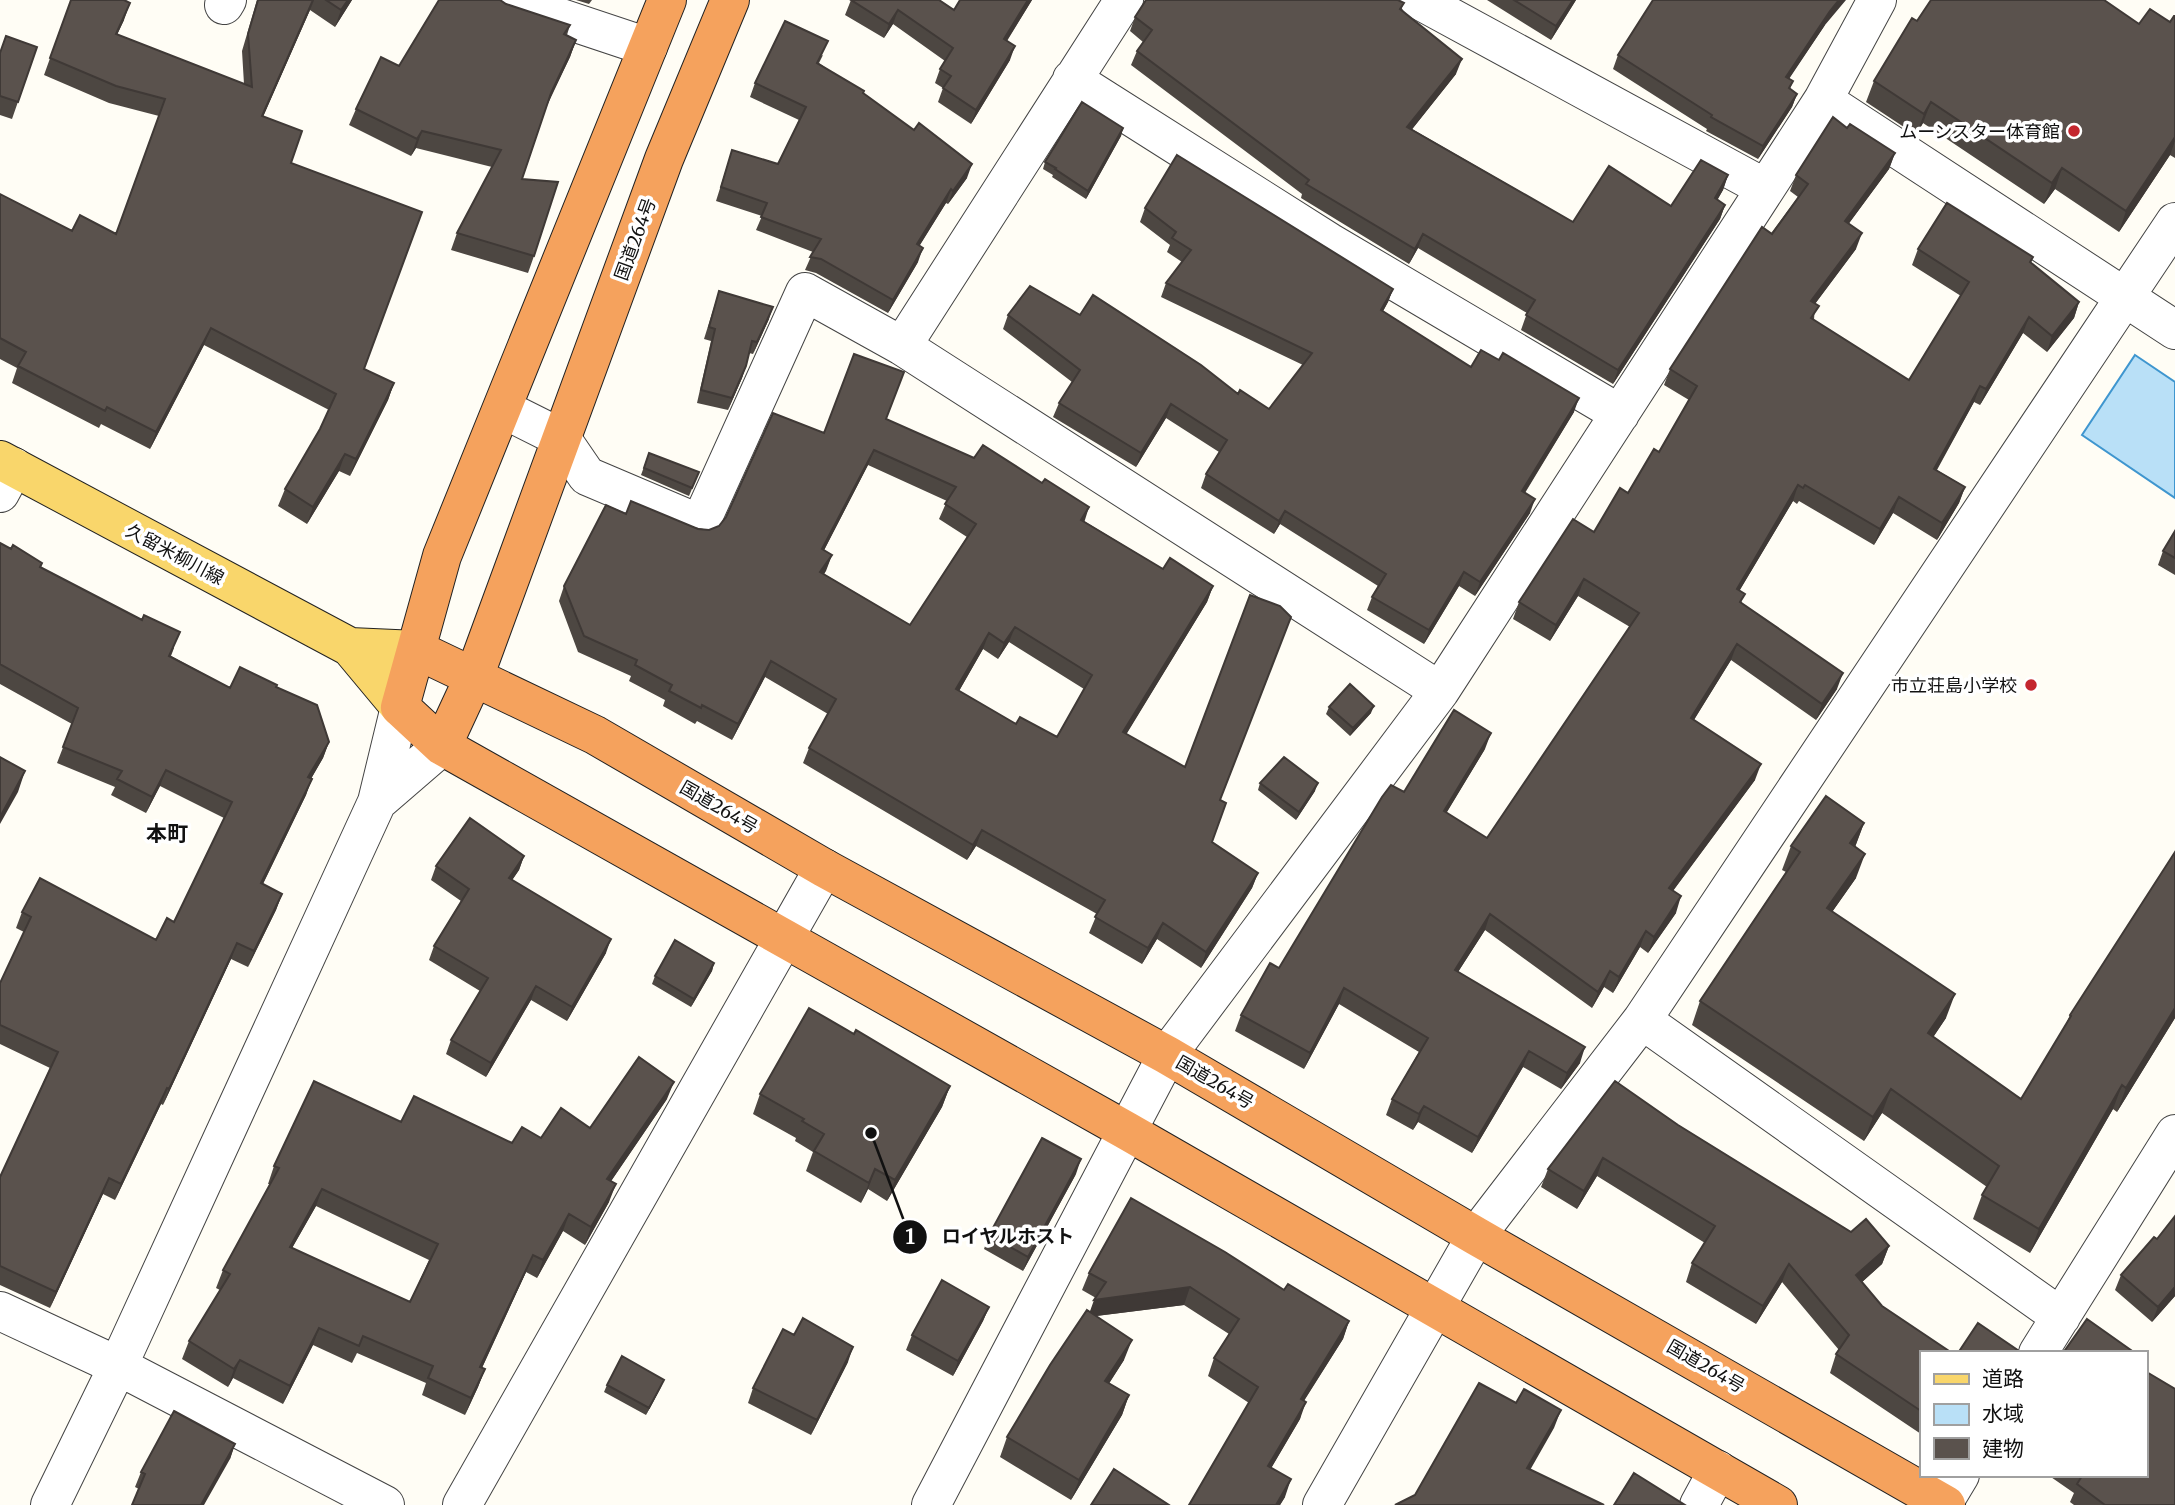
<svg xmlns="http://www.w3.org/2000/svg" width="2175" height="1505" font-family="Merriweather,'Noto Sans JP',serif">
<style>
.water{fill:#b9e0f7;stroke:#3f96cf;stroke-width:2}
.lines{fill:none;stroke-linecap:round;stroke-linejoin:round}
.minor-casing{stroke:#444;stroke-width:40}
.major-casing{stroke:#222;stroke-width:40}
.highway-casing{stroke:#222;stroke-width:40}
.minor{stroke:#fff;stroke-width:38}
.major{stroke:#f9d66b;stroke-width:38}
.highway{stroke:#f5a25d;stroke-width:38}
.wall{fill:#4d4742;fill-rule:evenodd}
.shaded-wall{fill:#3f3936}
.building{fill:#5a524d;stroke:#3f3936;stroke-width:2;fill-rule:evenodd}
.poi-dot{fill:#c4262e;stroke:#fff;stroke-width:2.5}
.labels{text-anchor:middle;dominant-baseline:central;stroke-width:7;stroke-linejoin:round;paint-order:stroke}
.poi-label{font-size:18px;fill:#111;stroke:#fff;text-anchor:end}
.street-label{font-size:18px;fill:#111;stroke:#fff}
.quarter-label{font-size:21px;font-weight:bold;fill:#111;stroke:#fff}
.leader{fill:none;stroke:#111;stroke-width:2.5}
.callout-dot{fill:#111;stroke:#fff;stroke-width:2.5}
.mark-label{font-size:21px;text-anchor:middle;font-weight:bold;fill:#fff}
.callout-label{font-size:19px;text-anchor:middle;font-weight:bold;fill:#111;stroke:#fff;stroke-width:7;stroke-linejoin:round;paint-order:stroke}
</style>
<rect width="100%" height="100%" fill="#fffdf5"/>
<path class="water" d="M 2135,355 L 2175,382 L 2175,498 L 2082,435 Z"/>
<g class="lines">
<defs>
<path id="minor" d="M 507,0 L 648,47
M 1419,0 L 1765,188
M 224,5 L 227,0
M 1072,79 L 1329,242 L 1620,414
M 1823,100 L 2175,330
M 902,346 L 1124,0
M 503,409 L 561,438 L 587,476 L 700,524 L 805,292 L 902,346 L 1440,691
M 0,493 L 14,467
M 377,802 L 442,746
M 1642,1020 L 2061,1317
M 0,1311 L 118,1366 L 385,1505
M 2038,1353 L 2175,1134
M 50,1505 L 118,1366 L 377,802 L 400,707
M 462,1505 L 824,868
M 931,1505 L 1167,1055 L 1440,691 L 1823,100 L 1877,0
M 1322,1505 L 1476,1236 L 1642,1020 L 2175,222
M 1699,1505 L 1718,1470
M 1942,1505 L 1960,1475"/>
<path id="major" d="M 0,460 L 350,647 L 400,707
M 350,647 L 417,650"/>
<path id="highway" d="M 667,0 L 442,556 L 400,707 L 442,746 L 1127,1131 L 1778,1505
M 417,650 L 595,735 L 824,868 L 1167,1055 L 1476,1236 L 1946,1505
M 442,746 L 474,677 L 664,159 L 730,0"/>
</defs>
<use href="#minor" class="minor-casing"/>
<use href="#major" class="major-casing"/>
<use href="#highway" class="highway-casing"/>
<use href="#minor" class="minor"/>
<use href="#major" class="major"/>
<use href="#highway" class="highway"/>
</g>
<path class="wall" d="M 71,0 L 124,20 L 117,35 L 244,84 L 242,51 L 257,0 L 352,0 L 335,27 L 310,10 L 263,116 L 291,163 L 364,369 L 394,383 L 388,400 L 350,476 L 339,471 L 307,524 L 278,506 L 285,489 L 320,429 L 329,410 L 204,345 L 150,449 L 101,424 L 99,428 L 12,383 L 17,368 L 0,359 L 0,194 L 72,231 L 116,234 L 159,116 L 109,103 L 44,75 Z
M 576,0 L 592,0 L 589,4 Z
M 851,0 L 954,10 L 960,0 L 1032,0 L 1007,41 L 1010,60 L 971,124 L 938,102 L 943,88 L 935,83 L 940,69 L 945,61 L 893,24 L 884,38 L 845,15 Z
M 1487,0 L 1576,0 L 1551,40 Z
M 1404,3 L 1401,10 L 1456,74 L 1412,129 L 1573,222 L 1671,206 L 1728,175 L 1723,190 L 1717,200 L 1725,205 L 1720,219 L 1613,384 L 1521,330 L 1527,313 L 1418,248 L 1409,264 L 1301,198 L 1302,194 L 1131,65 L 1137,51 L 1143,42 L 1130,31 L 1135,17 Z
M 506,4 L 570,25 L 567,35 L 576,40 L 570,57 L 546,106 L 522,179 L 534,256 L 528,273 L 451,250 L 457,233 L 492,167 L 416,148 L 411,156 L 349,125 L 356,109 L 399,66 Z
M 2175,16 L 2175,158 L 2170,155 L 2119,232 L 2055,189 L 2044,204 L 1923,123 L 1916,135 L 1866,102 L 1874,81 L 1917,21 L 2139,24 L 2170,22 Z
M 1825,25 L 1789,78 L 1793,81 L 1790,89 L 1797,94 L 1792,107 L 1758,159 L 1706,131 L 1707,129 L 1613,69 L 1618,55 Z
M 37,47 L 12,119 L 0,115 L 0,52 Z
M 823,55 L 819,63 L 863,94 L 967,178 L 948,204 L 946,203 L 919,246 L 918,262 L 888,313 L 816,273 L 805,270 L 813,252 L 756,230 L 762,216 L 716,201 L 732,150 L 778,164 L 799,120 L 750,97 L 755,83 Z
M 1123,128 L 1121,136 L 1086,199 L 1052,177 L 1053,175 L 1043,169 L 1045,162 Z
M 1847,128 L 1895,153 L 1889,169 L 1849,223 L 1856,249 L 1815,304 L 1814,320 L 1909,380 L 1961,296 L 1912,265 L 1918,249 L 2033,257 L 2031,263 L 2079,302 L 2074,318 L 2047,352 L 2023,333 L 1980,405 L 1974,402 L 1937,470 L 1965,487 L 1959,503 L 1937,540 L 1893,513 L 1874,545 L 1799,501 L 1797,504 L 1793,501 L 1739,591 L 1742,603 L 1837,689 L 1816,720 L 1731,660 L 1694,720 L 1755,780 L 1673,891 L 1676,913 L 1648,953 L 1640,947 L 1613,993 L 1604,987 L 1592,1008 L 1485,930 L 1458,972 L 1580,1063 L 1561,1089 L 1523,1067 L 1472,1153 L 1418,1122 L 1413,1130 L 1386,1115 L 1392,1099 L 1419,1052 L 1339,1004 L 1304,1069 L 1235,1031 L 1241,1015 L 1279,968 L 1404,792 L 1485,749 L 1446,813 L 1487,838 L 1630,627 L 1578,596 L 1550,641 L 1513,619 L 1519,602 L 1594,532 L 1628,493 L 1659,452 L 1689,400 L 1664,385 L 1670,369 L 1798,197 L 1790,191 L 1796,175 Z
M 1145,208 L 1393,289 L 1388,302 L 1383,311 L 1471,367 L 1574,412 L 1525,493 L 1530,513 L 1475,596 L 1459,586 L 1424,644 L 1367,610 L 1372,597 L 1378,586 L 1280,524 L 1274,534 L 1201,488 L 1206,474 L 1219,452 L 1166,418 L 1136,467 L 1053,417 L 1059,403 L 1072,382 L 1003,329 L 1008,315 L 1080,315 L 1269,409 L 1303,365 L 1161,297 L 1166,283 L 1182,262 L 1167,252 L 1170,245 L 1140,222 Z
M 719,291 L 769,319 L 753,354 L 749,353 L 742,378 L 728,410 L 697,403 L 711,341 L 704,339 Z
M 886,419 L 1084,521 L 1163,569 L 1213,586 L 1207,602 L 1126,734 L 1220,800 L 1212,842 L 1258,873 L 1252,888 L 1201,968 L 1157,939 L 1142,964 L 1089,933 L 1097,914 L 976,846 L 967,860 L 803,763 L 809,748 L 828,714 L 765,677 L 732,740 L 697,721 L 695,724 L 663,706 L 665,700 L 629,681 L 631,676 L 578,652 L 559,601 L 564,586 L 626,514 L 709,530 L 719,526 L 824,433 ZM 868,465 L 947,501 L 939,519 L 967,537 L 910,625 L 824,574 L 832,555 L 824,550 ZM 1009,642 L 1084,689 L 1057,737 L 1016,724 L 959,691 L 983,649 L 998,659 Z
M 649,453 L 699,472 L 689,496 L 641,475 Z
M 2175,531 L 2175,575 L 2158,565 L 2163,551 Z
M 0,543 L 42,563 L 41,567 L 174,648 L 171,656 L 230,688 L 277,687 L 329,742 L 323,758 L 311,779 L 306,795 L 263,884 L 282,894 L 276,910 L 248,967 L 231,959 L 163,1105 L 161,1104 L 115,1200 L 103,1194 L 50,1308 L 0,1285 L 0,1177 L 50,1068 L 0,1044 L 0,983 L 24,932 L 16,928 L 22,912 L 156,940 L 174,922 L 224,818 L 160,786 L 146,813 L 111,795 L 115,787 L 57,763 L 72,724 L 0,684 Z
M 1329,707 L 1371,713 L 1350,736 L 1326,714 Z
M 1260,783 L 1315,791 L 1296,820 L 1258,790 Z
M 1864,823 L 1855,847 L 1856,878 L 1832,912 L 1946,1018 L 1933,1037 L 2021,1099 L 2066,1024 L 2070,1015 L 2175,852 L 2175,1018 L 2117,1112 L 2113,1109 L 2030,1253 L 1973,1219 L 1982,1195 L 1987,1187 L 1882,1113 L 1864,1141 L 1692,1025 L 1700,1001 L 1786,872 L 1782,870 L 1791,846 Z
M 524,856 L 519,870 L 512,880 L 606,953 L 567,1021 L 531,1000 L 486,1077 L 446,1054 L 451,1040 L 480,991 L 429,960 L 434,946 L 461,901 L 431,880 L 436,866 Z
M 714,963 L 712,971 L 691,1007 L 652,984 L 655,976 Z
M 950,1086 L 942,1107 L 887,1201 L 868,1189 L 861,1203 L 806,1171 L 813,1152 L 795,1141 L 796,1138 L 753,1114 L 760,1094 Z
M 667,1099 L 611,1181 L 609,1202 L 585,1245 L 563,1231 L 537,1278 L 526,1272 L 482,1368 L 485,1369 L 478,1387 L 465,1415 L 422,1395 L 426,1383 L 357,1353 L 352,1363 L 313,1345 L 283,1404 L 233,1378 L 228,1387 L 182,1359 L 189,1341 L 220,1290 L 216,1288 L 223,1270 L 270,1184 L 268,1184 L 274,1166 L 401,1122 L 512,1143 L 590,1128 ZM 316,1206 L 429,1260 L 410,1302 L 292,1248 Z
M 1678,1125 L 1851,1232 L 1889,1246 L 1882,1264 L 1862,1282 L 1921,1353 L 1921,1434 L 1830,1373 L 1836,1354 L 1839,1350 L 1782,1282 L 1756,1324 L 1686,1282 L 1692,1263 L 1705,1243 L 1597,1176 L 1577,1209 L 1541,1187 L 1548,1169 Z
M 1076,1174 L 1023,1271 L 984,1249 L 989,1235 Z
M 2175,1216 L 2175,1296 L 2152,1322 L 2115,1290 L 2121,1275 L 2157,1239 Z
M 1089,1273 L 1284,1290 L 1349,1321 L 1343,1339 L 1304,1401 L 1300,1419 L 1271,1468 L 1285,1497 L 1280,1505 L 1189,1505 L 1249,1403 L 1208,1376 L 1214,1358 L 1229,1334 L 1184,1305 L 1096,1316 L 1124,1360 L 1109,1383 L 1129,1395 L 1122,1415 L 1071,1500 L 1000,1457 L 1007,1437 L 1090,1312 L 1096,1298 L 1082,1290 Z
M 989,1307 L 983,1321 L 953,1376 L 906,1350 L 912,1335 Z
M 848,1362 L 811,1435 L 748,1403 L 753,1388 Z
M 607,1385 L 661,1387 L 646,1415 L 604,1392 Z
M 235,1444 L 230,1459 L 139,1489 L 135,1487 L 141,1472 Z
M 2048,1475 L 2145,1475 L 2175,1505 L 2074,1505 L 2070,1502 L 2074,1493 Z"/>
<path class="shaded-wall" d="M 314,0 L 310,10 L 256,133 L 262,116 Z
M 348,0 L 352,0 L 335,27 L 341,10 Z
M 1028,0 L 1032,0 L 999,53 L 1004,39 Z
M 1573,0 L 1576,0 L 1551,40 L 1556,26 Z
M 1839,0 L 1846,0 L 1825,25 L 1781,91 L 1786,77 L 1830,11 Z
M 130,3 L 124,20 L 109,51 L 116,34 Z
M 898,10 L 893,24 L 884,38 L 889,24 Z
M 576,40 L 570,57 L 545,110 L 551,93 Z
M 1015,46 L 1010,60 L 971,124 L 976,110 Z
M 1462,59 L 1456,74 L 1402,142 L 1407,127 Z
M 1797,94 L 1792,107 L 1758,159 L 1763,146 Z
M 1931,102 L 1923,123 L 1916,135 L 1924,114 Z
M 1123,128 L 1121,136 L 1086,199 L 1088,191 Z
M 422,131 L 416,148 L 411,156 L 417,139 Z
M 2175,137 L 2175,141 L 2170,155 L 2119,232 L 2126,211 Z
M 1895,153 L 1889,169 L 1839,237 L 1845,221 Z
M 972,164 L 967,178 L 948,204 L 953,191 Z
M 2062,168 L 2055,189 L 2044,204 L 2052,183 Z
M 1728,175 L 1723,190 L 1710,213 L 1715,198 Z
M 951,189 L 946,203 L 912,258 L 917,244 Z
M 1725,205 L 1720,219 L 1613,384 L 1618,370 Z
M 1862,233 L 1856,249 L 1805,317 L 1811,301 Z
M 1423,234 L 1418,248 L 1409,264 L 1415,249 Z
M 923,248 L 918,262 L 888,313 L 893,300 Z
M 1393,289 L 1388,302 L 1376,324 L 1381,310 Z
M 2079,302 L 2074,318 L 2047,352 L 2052,336 Z
M 773,307 L 769,319 L 753,354 L 757,342 Z
M 2029,317 L 2023,333 L 1980,405 L 1986,389 Z
M 211,328 L 204,345 L 150,449 L 156,432 Z
M 746,366 L 742,378 L 728,410 L 732,398 Z
M 394,383 L 388,400 L 350,476 L 356,459 Z
M 1980,386 L 1974,402 L 1928,485 L 1934,469 Z
M 1579,398 L 1574,412 L 1517,505 L 1522,491 Z
M 1171,404 L 1166,418 L 1136,467 L 1141,453 Z
M 874,450 L 868,465 L 817,564 L 822,549 Z
M 345,454 L 339,471 L 307,524 L 313,507 Z
M 1798,485 L 1793,501 L 1731,605 L 1737,589 Z
M 1965,487 L 1959,503 L 1937,540 L 1942,523 Z
M 1899,497 L 1893,513 L 1874,545 L 1880,529 Z
M 1535,499 L 1530,513 L 1475,596 L 1480,582 Z
M 1089,507 L 1084,523 L 1081,520 Z
M 1285,511 L 1280,524 L 1274,534 L 1279,521 Z
M 832,555 L 826,571 L 815,588 L 820,572 Z
M 1464,572 L 1459,586 L 1424,644 L 1429,630 Z
M 1584,579 L 1578,596 L 1550,641 L 1556,625 Z
M 1213,586 L 1207,602 L 1118,748 L 1123,732 Z
M 1015,627 L 1009,642 L 998,659 L 1004,643 Z
M 989,633 L 983,649 L 951,705 L 956,689 Z
M 1737,644 L 1731,660 L 1685,734 L 1691,718 Z
M 771,661 L 765,677 L 732,740 L 738,724 Z
M 1843,673 L 1837,689 L 1816,720 L 1822,704 Z
M 1374,706 L 1371,713 L 1350,736 L 1353,728 Z
M 1491,733 L 1485,749 L 1438,827 L 1444,811 Z
M 329,742 L 323,758 L 302,794 L 308,777 Z
M 1761,764 L 1755,780 L 1663,904 L 1669,888 Z
M 166,770 L 160,786 L 146,813 L 152,797 Z
M 25,771 L 18,792 L 0,824 L 0,817 Z
M 312,779 L 306,795 L 255,900 L 261,883 Z
M 1318,783 L 1315,791 L 1296,820 L 1299,812 Z
M 1864,823 L 1855,847 L 1850,843 Z
M 982,830 L 976,846 L 967,860 L 973,845 Z
M 1865,854 L 1856,878 L 1818,932 L 1827,908 Z
M 524,856 L 519,870 L 504,892 L 509,878 Z
M 1258,873 L 1252,888 L 1201,968 L 1206,952 Z
M 282,894 L 276,910 L 248,967 L 254,951 Z
M 1681,896 L 1676,913 L 1648,953 L 1654,937 Z
M 1490,914 L 1485,930 L 1449,986 L 1455,970 Z
M 1163,923 L 1157,939 L 1142,964 L 1148,948 Z
M 1646,931 L 1640,947 L 1613,993 L 1619,977 Z
M 611,939 L 606,953 L 567,1021 L 572,1007 Z
M 237,943 L 231,959 L 163,1105 L 169,1089 Z
M 714,963 L 712,971 L 691,1007 L 694,999 Z
M 1610,971 L 1604,987 L 1592,1008 L 1598,992 Z
M 536,986 L 531,1000 L 486,1077 L 491,1063 Z
M 1344,988 L 1339,1004 L 1304,1069 L 1310,1053 Z
M 1955,994 L 1946,1018 L 1920,1057 L 1928,1033 Z
M 2175,1008 L 2175,1018 L 2117,1112 L 2126,1088 Z
M 1585,1047 L 1580,1063 L 1561,1089 L 1567,1073 Z
M 1529,1051 L 1523,1067 L 1472,1153 L 1478,1137 Z
M 674,1082 L 667,1099 L 601,1196 L 607,1179 Z
M 2122,1085 L 2113,1109 L 2030,1253 L 2039,1229 Z
M 950,1086 L 942,1107 L 887,1201 L 895,1180 Z
M 167,1088 L 161,1104 L 115,1200 L 121,1184 Z
M 1891,1089 L 1882,1113 L 1864,1141 L 1873,1117 Z
M 1424,1106 L 1418,1122 L 1413,1130 L 1419,1114 Z
M 1603,1158 L 1597,1176 L 1577,1209 L 1584,1191 Z
M 1081,1159 L 1076,1174 L 1023,1271 L 1028,1257 Z
M 875,1169 L 868,1189 L 861,1203 L 869,1183 Z
M 109,1178 L 103,1194 L 50,1308 L 56,1292 Z
M 616,1184 L 609,1202 L 585,1245 L 591,1227 Z
M 322,1189 L 316,1206 L 283,1264 L 290,1247 Z
M 569,1214 L 563,1231 L 537,1278 L 543,1260 Z
M 1889,1246 L 1882,1264 L 1850,1293 L 1856,1275 Z
M 533,1255 L 526,1272 L 474,1385 L 480,1367 Z
M 1789,1264 L 1782,1282 L 1756,1324 L 1763,1306 Z
M 1190,1287 L 1184,1305 L 1088,1317 L 1094,1300 Z
M 2175,1287 L 2175,1296 L 2152,1322 L 2158,1307 Z
M 989,1307 L 983,1321 L 953,1376 L 958,1361 Z
M 1349,1321 L 1343,1339 L 1294,1416 L 1301,1399 Z
M 319,1328 L 313,1345 L 283,1404 L 290,1386 Z
M 1132,1340 L 1124,1360 L 1098,1401 L 1105,1381 Z
M 853,1347 L 848,1362 L 811,1435 L 817,1420 Z
M 240,1360 L 233,1378 L 228,1387 L 234,1369 Z
M 485,1369 L 478,1387 L 465,1415 L 471,1398 Z
M 664,1380 L 661,1387 L 646,1415 L 649,1408 Z
M 1129,1395 L 1122,1415 L 1071,1500 L 1079,1480 Z
M 1306,1402 L 1300,1419 L 1262,1484 L 1268,1466 Z
M 1561,1410 L 1554,1428 L 1521,1486 L 1527,1468 Z
M 235,1444 L 230,1459 L 204,1505 L 201,1505 Z
M 1291,1479 L 1285,1497 L 1280,1505 L 1276,1505 Z"/>
<path class="building" d="M 71,0 L 124,0 L 130,3 L 116,34 L 252,87 L 248,34 L 258,0 L 313,0 L 262,116 L 302,131 L 291,163 L 422,212 L 364,369 L 394,383 L 356,459 L 345,454 L 313,507 L 285,489 L 320,429 L 336,394 L 211,328 L 156,432 L 107,407 L 105,411 L 18,366 L 26,352 L 0,338 L 0,194 L 72,231 L 80,215 L 116,234 L 165,99 L 116,86 L 50,58 Z
M 326,0 L 348,0 L 341,10 Z
M 439,0 L 500,0 L 506,4 L 570,25 L 564,34 L 576,40 L 551,93 L 522,179 L 558,182 L 534,256 L 457,233 L 501,150 L 422,131 L 417,139 L 356,109 L 381,57 L 399,66 Z
M 851,0 L 939,0 L 954,10 L 960,0 L 1028,0 L 1004,39 L 1015,46 L 976,110 L 943,88 L 951,76 L 940,69 L 953,48 L 898,10 L 889,24 Z
M 1146,0 L 1398,0 L 1404,3 L 1400,9 L 1462,59 L 1407,127 L 1573,222 L 1609,166 L 1671,206 L 1701,160 L 1728,175 L 1715,198 L 1725,205 L 1618,370 L 1526,315 L 1535,300 L 1423,234 L 1415,249 L 1306,184 L 1309,180 L 1137,51 L 1152,30 L 1135,17 Z
M 1514,0 L 1573,0 L 1556,26 Z
M 1653,0 L 1839,0 L 1830,11 L 1786,77 L 1793,81 L 1789,88 L 1797,94 L 1763,146 L 1711,117 L 1712,115 L 1618,55 Z
M 1931,0 L 2104,0 L 2139,24 L 2150,9 L 2170,22 L 2174,16 L 2175,16 L 2175,137 L 2126,211 L 2062,168 L 2052,183 L 1931,102 L 1924,114 L 1874,81 L 1912,18 L 1917,21 Z
M 785,21 L 828,41 L 817,63 L 864,91 L 863,93 L 914,130 L 919,123 L 972,164 L 953,191 L 951,189 L 917,244 L 923,248 L 893,300 L 821,259 L 810,257 L 821,239 L 761,217 L 767,203 L 721,187 L 732,150 L 778,164 L 806,107 L 755,83 Z
M 6,36 L 37,47 L 18,102 L 0,96 L 0,53 Z
M 1082,102 L 1123,128 L 1088,191 L 1055,169 L 1056,168 L 1045,162 Z
M 1833,117 L 1847,128 L 1850,124 L 1895,153 L 1845,221 L 1862,233 L 1811,301 L 1819,306 L 1811,318 L 1909,380 L 1969,282 L 1918,249 L 1947,203 L 2033,257 L 2030,262 L 2079,302 L 2052,336 L 2029,317 L 1986,389 L 1980,386 L 1934,469 L 1965,487 L 1942,523 L 1899,497 L 1880,529 L 1805,485 L 1803,488 L 1798,485 L 1737,589 L 1745,594 L 1740,602 L 1843,673 L 1822,704 L 1737,644 L 1691,718 L 1761,764 L 1669,888 L 1681,896 L 1654,937 L 1646,931 L 1619,977 L 1610,971 L 1598,992 L 1490,914 L 1455,970 L 1585,1047 L 1567,1073 L 1529,1051 L 1478,1137 L 1424,1106 L 1419,1114 L 1392,1099 L 1428,1038 L 1344,988 L 1310,1053 L 1241,1015 L 1270,963 L 1279,968 L 1382,797 L 1391,785 L 1404,792 L 1454,710 L 1491,733 L 1444,811 L 1487,838 L 1639,613 L 1584,579 L 1556,625 L 1519,602 L 1573,519 L 1594,532 L 1620,488 L 1628,493 L 1654,449 L 1659,452 L 1697,386 L 1670,369 L 1762,227 L 1772,234 L 1808,184 L 1796,175 Z
M 1177,155 L 1393,289 L 1381,310 L 1471,367 L 1481,350 L 1499,360 L 1503,353 L 1579,398 L 1522,491 L 1535,499 L 1480,582 L 1464,572 L 1429,630 L 1372,597 L 1386,574 L 1285,511 L 1279,521 L 1206,474 L 1227,440 L 1171,404 L 1141,453 L 1059,403 L 1080,370 L 1008,315 L 1030,286 L 1080,315 L 1093,295 L 1201,365 L 1238,394 L 1240,390 L 1269,409 L 1312,353 L 1166,283 L 1191,250 L 1172,238 L 1176,232 L 1145,208 Z
M 719,291 L 773,307 L 757,342 L 752,341 L 746,366 L 732,398 L 701,390 L 715,329 L 709,327 Z
M 854,354 L 904,372 L 886,419 L 974,458 L 983,445 L 1042,483 L 1045,479 L 1089,507 L 1081,520 L 1163,569 L 1170,558 L 1213,586 L 1123,732 L 1185,767 L 1250,595 L 1280,606 L 1291,617 L 1220,800 L 1226,803 L 1212,842 L 1258,873 L 1206,952 L 1163,923 L 1148,948 L 1095,917 L 1105,900 L 982,830 L 973,845 L 809,748 L 836,699 L 771,661 L 738,724 L 702,705 L 701,708 L 669,691 L 672,685 L 635,665 L 637,660 L 584,636 L 564,586 L 606,505 L 626,514 L 631,501 L 698,529 L 709,530 L 719,526 L 726,517 L 773,413 L 824,433 ZM 874,450 L 956,487 L 945,504 L 976,524 L 910,625 L 820,572 L 832,555 L 822,549 ZM 1015,627 L 1092,675 L 1057,737 L 1020,717 L 1016,724 L 956,689 L 989,633 L 1004,643 Z
M 649,453 L 699,472 L 692,488 L 644,468 Z
M 2175,531 L 2175,558 L 2163,551 Z
M 0,543 L 11,549 L 13,545 L 42,563 L 40,567 L 142,620 L 144,615 L 180,632 L 169,656 L 230,688 L 240,667 L 277,685 L 276,687 L 317,705 L 329,742 L 308,777 L 312,779 L 261,883 L 282,894 L 254,951 L 237,943 L 169,1089 L 167,1088 L 121,1184 L 109,1178 L 56,1292 L 0,1266 L 0,1177 L 58,1052 L 0,1025 L 0,983 L 31,917 L 22,912 L 40,878 L 156,940 L 167,918 L 174,922 L 232,802 L 166,770 L 152,797 L 117,779 L 122,771 L 63,747 L 78,708 L 0,664 Z
M 1350,684 L 1374,706 L 1353,728 L 1329,707 Z
M 0,757 L 25,771 L 0,817 Z
M 1284,757 L 1318,783 L 1299,812 L 1260,783 Z
M 1826,796 L 1864,823 L 1850,843 L 1865,854 L 1827,908 L 1955,994 L 1928,1033 L 2021,1099 L 2071,1016 L 2070,1015 L 2175,852 L 2175,1008 L 2126,1088 L 2122,1085 L 2039,1229 L 1982,1195 L 1999,1166 L 1891,1089 L 1873,1117 L 1700,1001 L 1800,852 L 1791,846 Z
M 470,818 L 524,856 L 509,878 L 611,939 L 572,1007 L 536,986 L 491,1063 L 451,1040 L 488,978 L 434,946 L 469,889 L 436,866 Z
M 675,940 L 714,963 L 694,999 L 655,976 Z
M 809,1008 L 854,1034 L 856,1030 L 950,1086 L 895,1180 L 875,1169 L 869,1183 L 814,1151 L 824,1134 L 802,1121 L 804,1119 L 760,1094 Z
M 639,1057 L 674,1082 L 607,1179 L 616,1184 L 591,1227 L 569,1214 L 543,1260 L 533,1255 L 480,1367 L 485,1369 L 471,1398 L 428,1378 L 433,1366 L 363,1336 L 359,1346 L 319,1328 L 290,1386 L 240,1360 L 234,1369 L 189,1341 L 230,1274 L 223,1270 L 279,1168 L 274,1166 L 314,1081 L 401,1122 L 414,1096 L 512,1143 L 522,1127 L 541,1138 L 561,1108 L 590,1128 ZM 322,1189 L 438,1244 L 410,1302 L 290,1247 Z
M 1615,1081 L 1678,1125 L 1851,1232 L 1866,1219 L 1889,1246 L 1856,1275 L 1882,1306 L 1952,1353 L 1921,1353 L 1921,1411 L 1836,1354 L 1849,1335 L 1789,1264 L 1763,1306 L 1692,1263 L 1715,1226 L 1603,1158 L 1584,1191 L 1548,1169 Z
M 1042,1138 L 1081,1159 L 1028,1257 L 989,1235 Z
M 1131,1198 L 1225,1252 L 1284,1290 L 1288,1284 L 1349,1321 L 1301,1399 L 1306,1402 L 1268,1466 L 1291,1479 L 1276,1505 L 1189,1505 L 1258,1387 L 1214,1358 L 1239,1319 L 1190,1287 L 1094,1300 L 1106,1282 L 1089,1273 Z
M 2175,1216 L 2175,1287 L 2158,1307 L 2121,1275 L 2154,1237 L 2157,1239 Z
M 942,1280 L 989,1307 L 958,1361 L 912,1335 Z
M 1087,1310 L 1132,1340 L 1105,1381 L 1129,1395 L 1079,1480 L 1007,1437 L 1050,1365 Z
M 803,1318 L 853,1347 L 817,1420 L 753,1388 L 783,1329 L 794,1335 Z
M 2087,1319 L 2135,1353 L 2063,1353 Z
M 1978,1323 L 2022,1353 L 1958,1353 Z
M 622,1356 L 664,1380 L 649,1408 L 607,1385 Z
M 2145,1371 L 2175,1389 L 2175,1505 L 2105,1505 L 2077,1484 L 2082,1476 L 2081,1475 L 2145,1475 Z
M 1479,1383 L 1516,1403 L 1524,1389 L 1561,1410 L 1527,1468 L 1604,1505 L 1395,1505 L 1415,1495 Z
M 174,1411 L 235,1444 L 201,1505 L 132,1505 L 145,1474 L 141,1472 Z
M 1114,1469 L 1169,1505 L 1091,1505 Z
M 1634,1473 L 1685,1505 L 1614,1505 Z"/>
<g class="poi-dot">
<circle cx="2074" cy="131" r="7"/>
<circle cx="2031" cy="685" r="7"/>
</g>
<g class="labels">
<g class="poi-label">
<text x="2060" y="131">ムーンスター体育館</text>
<text x="2017" y="685">市立荘島小学校</text>
</g>
<g class="street-label">
<text transform="translate(635 239) rotate(-70)">国道264号</text>
<text transform="translate(175 554) rotate(28)">久留米柳川線</text>
<text transform="translate(719 807) rotate(30)">国道264号</text>
<text transform="translate(1215 1082) rotate(30)">国道264号</text>
<text transform="translate(1706 1366) rotate(30)">国道264号</text>
</g>
<g class="quarter-label">
<text x="167" y="833">本町</text>
</g>
</g>
<path class="leader" d="M871 1133L910 1237"/>
<g class="callout-dot">
<circle cx="871" cy="1133" r="7"/>
<circle cx="910" cy="1237" r="18"/>
</g>
<g class="mark-label">
<text x="910" y="1244">1</text>
</g>
<g class="callout-label">
<text x="1008" y="1243">ロイヤルホスト</text>
</g>
<rect x="1920" y="1351" width="228" height="126" fill="#ffffff" stroke="#a0a0a0" stroke-width="2"/>
<rect x="1934" y="1374" width="35" height="10" fill="#f9d66b" stroke="#a0a0a0" stroke-width="2"/>
<text x="1982" y="1386" font-size="21" fill="#111111">道路</text>
<rect x="1934" y="1404" width="35" height="21" fill="#b9e0f7" stroke="#a0a0a0" stroke-width="2"/>
<text x="1982" y="1421" font-size="21" fill="#111111">水域</text>
<rect x="1934" y="1438" width="35" height="21" fill="#5a524d" stroke="#a0a0a0" stroke-width="2"/>
<text x="1982" y="1456" font-size="21" fill="#111111">建物</text>
</svg>
